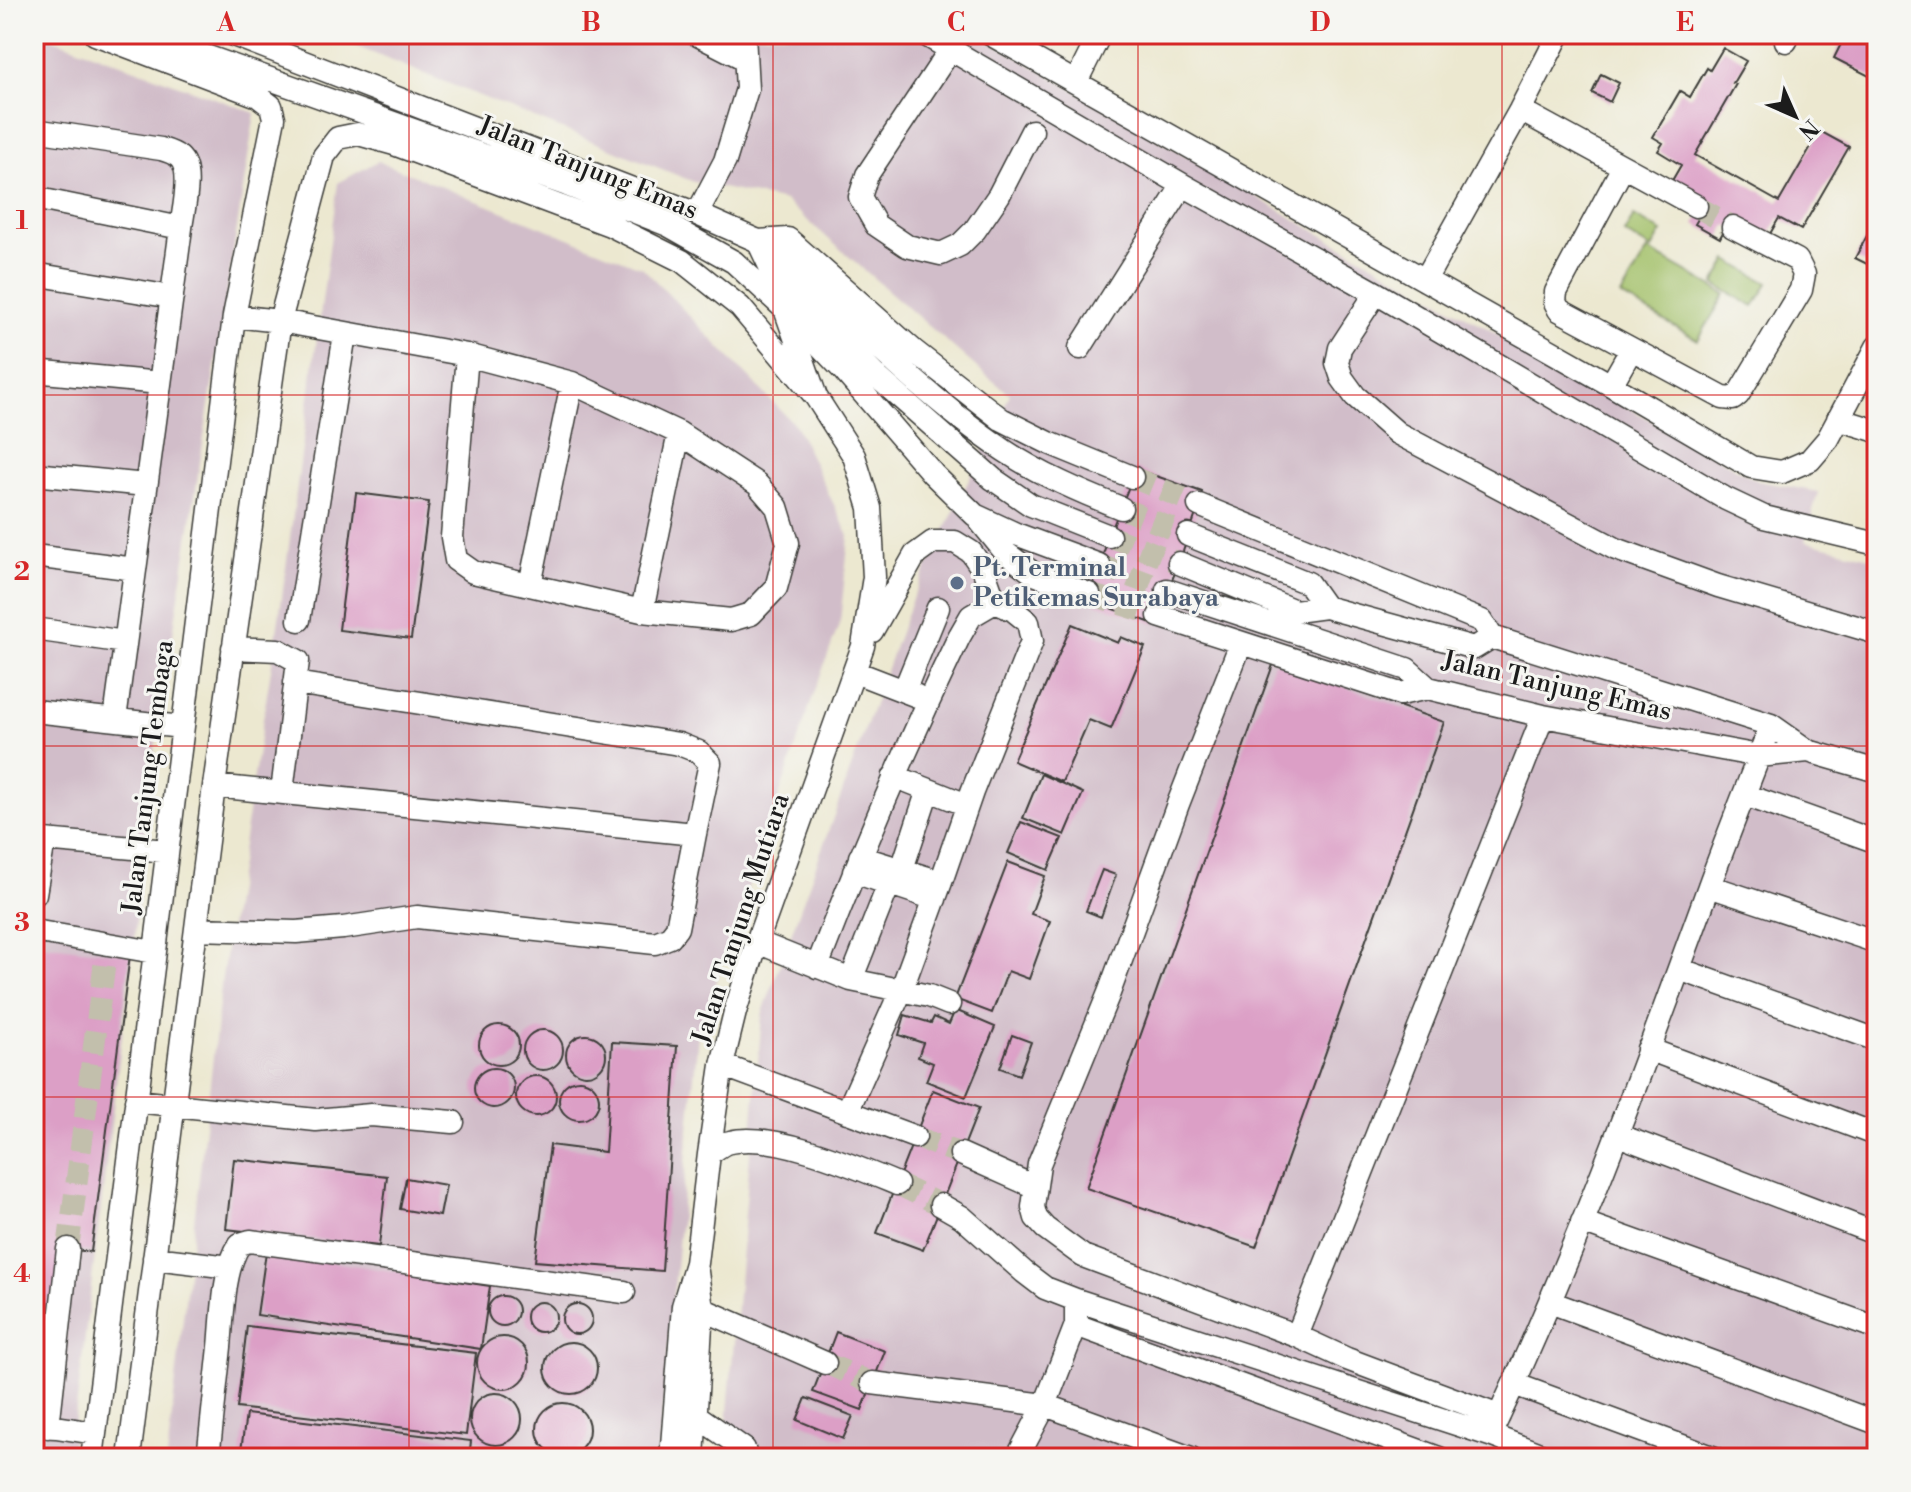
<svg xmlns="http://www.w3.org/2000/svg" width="1911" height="1492" font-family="'Libre Bodoni',serif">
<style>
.industrial{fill:#d1bdc9}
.green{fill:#a2c068;stroke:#5f6e42;stroke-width:2}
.building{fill:#dc9fc6}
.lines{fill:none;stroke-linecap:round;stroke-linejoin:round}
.minor-tunnel{stroke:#c2bfac;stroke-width:22;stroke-dasharray:22 11;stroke-linecap:butt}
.minor-casing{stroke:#3b3b37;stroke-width:25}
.minor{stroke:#fff;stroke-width:22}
.grid{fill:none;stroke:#d62828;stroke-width:2;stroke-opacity:0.55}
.service-dot{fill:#5c6f8a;stroke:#f6f6f2;stroke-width:3}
.labels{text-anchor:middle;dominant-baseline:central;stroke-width:6;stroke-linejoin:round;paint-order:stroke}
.street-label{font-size:26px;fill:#1c1c1c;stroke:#f6f6f2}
.service-label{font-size:26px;font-weight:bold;fill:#4e5e75;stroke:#f6f6f2;text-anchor:start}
.neatline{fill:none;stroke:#d62828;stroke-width:3}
.grid-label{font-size:26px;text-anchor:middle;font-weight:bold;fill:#d62828}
</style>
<rect width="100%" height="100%" fill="#f6f6f2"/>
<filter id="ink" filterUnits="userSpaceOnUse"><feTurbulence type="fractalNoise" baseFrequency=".0125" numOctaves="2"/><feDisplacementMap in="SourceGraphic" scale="16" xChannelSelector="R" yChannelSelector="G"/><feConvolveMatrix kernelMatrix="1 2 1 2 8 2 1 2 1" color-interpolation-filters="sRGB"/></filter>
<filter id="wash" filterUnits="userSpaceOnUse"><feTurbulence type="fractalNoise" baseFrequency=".006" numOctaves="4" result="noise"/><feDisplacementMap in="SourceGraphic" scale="32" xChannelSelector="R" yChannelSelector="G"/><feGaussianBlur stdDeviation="1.8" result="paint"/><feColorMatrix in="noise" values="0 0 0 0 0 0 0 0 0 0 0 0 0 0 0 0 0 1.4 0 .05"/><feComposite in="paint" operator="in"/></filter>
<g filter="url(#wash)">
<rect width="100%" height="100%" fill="#ece8d0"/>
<path class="industrial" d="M 34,34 L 40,34 L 255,113 L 149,787 L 136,922 L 70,1458 L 34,1458 Z
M 325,34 L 978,34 L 1303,224 L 1758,481 L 1818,492 L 1805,541 L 1877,559 L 1877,1458 L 724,1458 L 762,1015 L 912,599 L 1010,394 L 983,373 L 785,201 L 694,182 Z
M 378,161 L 643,268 L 796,426 L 849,536 L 840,622 L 813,696 L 698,1035 L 658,1458 L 167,1458 L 223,970 L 279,619 L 338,183 Z"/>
<path class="green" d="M 1634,216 L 1662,232 L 1652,249 L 1624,233 Z
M 1648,250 L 1725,294 L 1698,340 L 1621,296 Z
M 1728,260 L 1768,283 L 1754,307 L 1714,284 Z"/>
<g id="blocks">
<path class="building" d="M 1846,34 L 1877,34 L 1877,70 L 1873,78 L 1834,58 Z
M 1723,48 L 1746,61 L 1733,83 L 1736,84 L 1695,155 L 1779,202 L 1820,131 L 1849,147 L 1801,230 L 1779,218 L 1767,239 L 1726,226 L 1720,238 L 1695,224 L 1702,212 L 1670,184 L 1681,165 L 1658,151 L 1663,143 L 1653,137 L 1680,91 L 1690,97 L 1707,68 L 1710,70 Z
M 1601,74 L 1619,83 L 1610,102 L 1592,93 Z
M 1877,217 L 1877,269 L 1855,258 Z
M 1136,469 L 1202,492 L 1199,505 L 1179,563 L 1154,624 L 1088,600 L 1109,536 Z
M 356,493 L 429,502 L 411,639 L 339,630 Z
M 1072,624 L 1118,643 L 1121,637 L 1145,647 L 1111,729 L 1089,720 L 1062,782 L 1013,761 Z
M 1274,662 L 1444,722 L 1256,1247 L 1086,1188 Z
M 1041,774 L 1083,793 L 1065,835 L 1023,818 Z
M 1021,822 L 1062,838 L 1048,870 L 1008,853 Z
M 1008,862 L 1045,876 L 1031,914 L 1050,921 L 1029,979 L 1008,971 L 992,1013 L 955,999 Z
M 1102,870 L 1116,875 L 1101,917 L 1086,911 Z
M 34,943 L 130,955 L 91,1252 L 66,1249 L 46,1407 L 34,1406 Z
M 955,1010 L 995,1027 L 966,1097 L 926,1081 L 933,1063 L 918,1057 L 923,1043 L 899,1035 L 905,1015 L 931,1023 L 934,1017 L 949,1024 Z
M479 1045a20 20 0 1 1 40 0a20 20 0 1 1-40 0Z
M523 1050a20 20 0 1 1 40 0a20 20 0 1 1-40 0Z
M 1012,1035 L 1031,1042 L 1019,1075 L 1000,1068 Z
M566 1055a20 20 0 1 1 40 0a20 20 0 1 1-40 0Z
M 612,1042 L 677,1046 L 662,1271 L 535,1261 L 550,1145 L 605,1152 Z
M474 1088a20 20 0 1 1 40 0a20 20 0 1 1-40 0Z
M516 1096a20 20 0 1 1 40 0a20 20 0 1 1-40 0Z
M559 1100a20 20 0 1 1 40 0a20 20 0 1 1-40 0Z
M 933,1090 L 979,1108 L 923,1250 L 877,1233 Z
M 234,1159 L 387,1176 L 379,1246 L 226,1229 Z
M 406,1178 L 446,1185 L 440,1216 L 400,1209 Z
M 266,1252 L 490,1286 L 481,1349 L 257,1315 Z
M488 1311a15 15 0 1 1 30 0a15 15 0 1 1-30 0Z
M526 1317a15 15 0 1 1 30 0a15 15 0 1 1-30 0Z
M562 1319a15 15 0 1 1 30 0a15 15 0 1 1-30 0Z
M 247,1326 L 476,1353 L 466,1435 L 237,1408 Z
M 836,1332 L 885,1351 L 862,1410 L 813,1392 Z
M477 1363a26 26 0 1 1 52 0a26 26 0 1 1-52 0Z
M545 1368a26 26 0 1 1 52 0a26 26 0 1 1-52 0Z
M470 1419a26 26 0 1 1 52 0a26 26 0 1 1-52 0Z
M 806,1398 L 853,1416 L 843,1439 L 797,1420 Z
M537 1429a26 26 0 1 1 52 0a26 26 0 1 1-52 0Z
M 246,1414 L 471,1441 L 469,1458 L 240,1458 Z"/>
</g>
</g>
<g filter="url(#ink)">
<use href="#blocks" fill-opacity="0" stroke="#3b3b37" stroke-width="2"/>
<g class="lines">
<path class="minor-tunnel" d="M 1696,206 L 1733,227
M 1132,477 L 1199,505
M 1121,508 L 1188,535
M 1109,536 L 1179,563
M 1099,565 L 1167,590
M 1089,594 L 1159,616
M 915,1137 L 961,1154
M 897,1184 L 941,1205
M 68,1249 L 106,952
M 825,1363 L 872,1383"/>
<defs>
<path id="minor" d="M 144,34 L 567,185 L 668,225 L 734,262 L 785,309 L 845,372 L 933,474 L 975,515 L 1016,534 L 1099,565
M 231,34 L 697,214 L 758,241 L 774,275 L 875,375 L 993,479 L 1031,505 L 1109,536
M 696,34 L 745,59
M 924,34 L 1183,185 L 1376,293 L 1726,499 L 1764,517 L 1877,544
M 990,34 L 1611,385 L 1751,467 L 1782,472 L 1810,460 L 1828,439 L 1877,347
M 1786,41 L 1789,34
M 950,50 L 867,175 L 860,197 L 876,225 L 907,246 L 941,254 L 960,245 L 975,230 L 999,195 L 1032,131
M 1076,82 L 1100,34
M 1520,110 L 1696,206
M 34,130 L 161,149 C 168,151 174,153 179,157 C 194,170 183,210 181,228 L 115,719
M 1623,167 L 1556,292 L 1555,302 L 1559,310 L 1723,398 L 1733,399 L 1738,395 L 1801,290 L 1804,274 L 1797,260 L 1733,227
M 34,198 L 181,228
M 697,214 L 725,161 L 747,89 L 744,34
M 758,241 L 788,239 L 914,351 L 1001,419 L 1049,443 L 1132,477
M 759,241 L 782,257 C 853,323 925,397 1005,451 C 1041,475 1081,492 1121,508
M 34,274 L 172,297
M 1425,280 L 1520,110 L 1559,34
M 1376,293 L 1340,348 L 1337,363 L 1342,378 L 1355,396 L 1397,433 L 1616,549 L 1718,586 L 1877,633
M 234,316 L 280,321 L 467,355 L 572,383 L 679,433 L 757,484 L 777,507 L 788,543 L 776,588 L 751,614 L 731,620 L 642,611 L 473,572 L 456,560 L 452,537 L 467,355
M 1080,348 L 1183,185
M 34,371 L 160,383
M 1611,385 L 1631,350
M 1838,419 L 1877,431
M 34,474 L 146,485
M 1199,505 L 1482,621 L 1492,637 L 1771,725 L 1808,751 L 1877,771
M 980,521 L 1006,553 L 1034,574 L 1089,594
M 1188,535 L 1308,583 L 1325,607 L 1474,648 L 1492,637
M 34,556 L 135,569
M 1179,563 L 1295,611 L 1325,607
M 530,585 L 572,383
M 1167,590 L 1407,669 L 1428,688 L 1543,716 L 1759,756 L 1808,751
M 642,611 L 679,433
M 1159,616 L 1400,694 L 1428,688
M 299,620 L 345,334
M 34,629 L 125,642
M 872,631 L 915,555 L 933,542 L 955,542 L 971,552 L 984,571 L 995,602
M 1241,643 L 1178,804 L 1109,993 L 1039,1164 L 1033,1207 L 1036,1218 L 1045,1228 L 1083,1256 L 1297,1336 L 1347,1359 L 1400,1379 L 1499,1416
M 233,648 L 278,650 L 298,661 L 282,792
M 855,672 L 917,696
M 904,691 L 938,608
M 34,711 L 182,727
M 894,776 L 967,805
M 214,786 L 695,834 L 710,763 L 699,752 L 679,744 L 295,683
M 1745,795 L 1877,842
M 34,838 L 44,840 L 35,894
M 44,840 L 167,851
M 902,869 L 928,790
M 854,872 L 935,899
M 1709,886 L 1877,942
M 196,929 L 296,932 L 343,928 L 417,917 L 655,943 L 670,937 L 677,928 L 695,834
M 34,931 L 154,952
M 757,942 L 851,980 L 929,996 L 949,1004
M 817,967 C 860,855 907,745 959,637 L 971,616 L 995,602 L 1013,610 L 1028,622 L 1032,641 L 972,792 L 941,882 L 860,857
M 1679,969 L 1877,1040
M 851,980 L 889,884
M 1648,1049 L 1877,1135
M 722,1065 L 915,1137
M 136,1101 L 316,1120 L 371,1115 L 453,1122
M 847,1112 L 901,991 L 941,882
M 1618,1135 L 1877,1234
M 709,1154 C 715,1150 723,1143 730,1142 C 773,1131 856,1167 897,1184
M 961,1154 L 1035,1187
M 941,1205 L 962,1217 L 1024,1272 L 1045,1288 L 1076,1300
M 1582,1222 L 1877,1328
M 154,1258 L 230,1267
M 1550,1302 L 1877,1423
M 688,1307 L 702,1309 L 825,1363
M 1076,1325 L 1439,1458
M 1297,1336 L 1543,716
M 872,1383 L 1045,1405 L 1191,1458
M 1514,1384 L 1715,1458
M 697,1416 L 744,1449 L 746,1458
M 35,1426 L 56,1427 L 95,1433
M 48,1427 L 68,1249
M 1490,1435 C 1574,1258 1641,1073 1708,889 C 1728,834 1750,780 1771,725
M 92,1458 L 234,316 L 274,118 L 271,106 L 258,96 L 95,34
M 129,1458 L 214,786 L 280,321 L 324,156 L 338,138 L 358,134 L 394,144 L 610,225 L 682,261 L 740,307 L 816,397
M 208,1458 C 212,1421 216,1384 220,1347 C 223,1316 223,1269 240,1244 L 250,1241 L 624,1292
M 671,1458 L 683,1306 L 696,1263 L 709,1154 L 722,1065 L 735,1012 L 757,942 L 863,646 L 874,577 L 870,508 L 854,456 L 816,397 L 785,309
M 693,1458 L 702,1309 L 697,1272
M 1017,1458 L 1045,1405 L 1076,1325 L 1076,1300 L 1490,1435 L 1550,1458"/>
</defs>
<use href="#minor" class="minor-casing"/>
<use href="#minor" class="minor"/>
</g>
</g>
<path class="grid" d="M 409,34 L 409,1458M 773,34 L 773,1458M 1138,34 L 1138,1458M 1502,34 L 1502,1458M 34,395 L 1877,395M 34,746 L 1877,746M 34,1097 L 1877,1097"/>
<circle class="service-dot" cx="957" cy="583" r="8"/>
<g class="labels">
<g class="street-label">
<text transform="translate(588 168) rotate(22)">Jalan Tanjung Emas</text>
<text transform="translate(1557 686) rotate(13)">Jalan Tanjung Emas</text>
<text transform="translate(148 777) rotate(-83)">Jalan Tanjung Tembaga</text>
<text transform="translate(741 919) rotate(-72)">Jalan Tanjung Mutiara</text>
</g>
<g class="service-label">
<text x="973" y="568">Pt. Terminal<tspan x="973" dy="30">Petikemas Surabaya</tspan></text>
</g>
</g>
<rect width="1911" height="1492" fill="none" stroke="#f6f6f2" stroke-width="88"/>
<g transform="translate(1795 116) rotate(135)" stroke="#f6f6f2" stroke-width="6" paint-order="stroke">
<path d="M0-6L14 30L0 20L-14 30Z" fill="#1c1c1c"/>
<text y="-12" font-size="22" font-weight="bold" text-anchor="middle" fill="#1c1c1c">N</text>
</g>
<rect x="44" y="44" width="1823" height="1404" class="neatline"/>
<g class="grid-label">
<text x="226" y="31">A</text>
<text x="591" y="31">B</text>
<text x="956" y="31">C</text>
<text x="1320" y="31">D</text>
<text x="1685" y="31">E</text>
<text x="22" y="229">1</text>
<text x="22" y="580">2</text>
<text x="22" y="931">3</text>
<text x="22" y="1282">4</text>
</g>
</svg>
